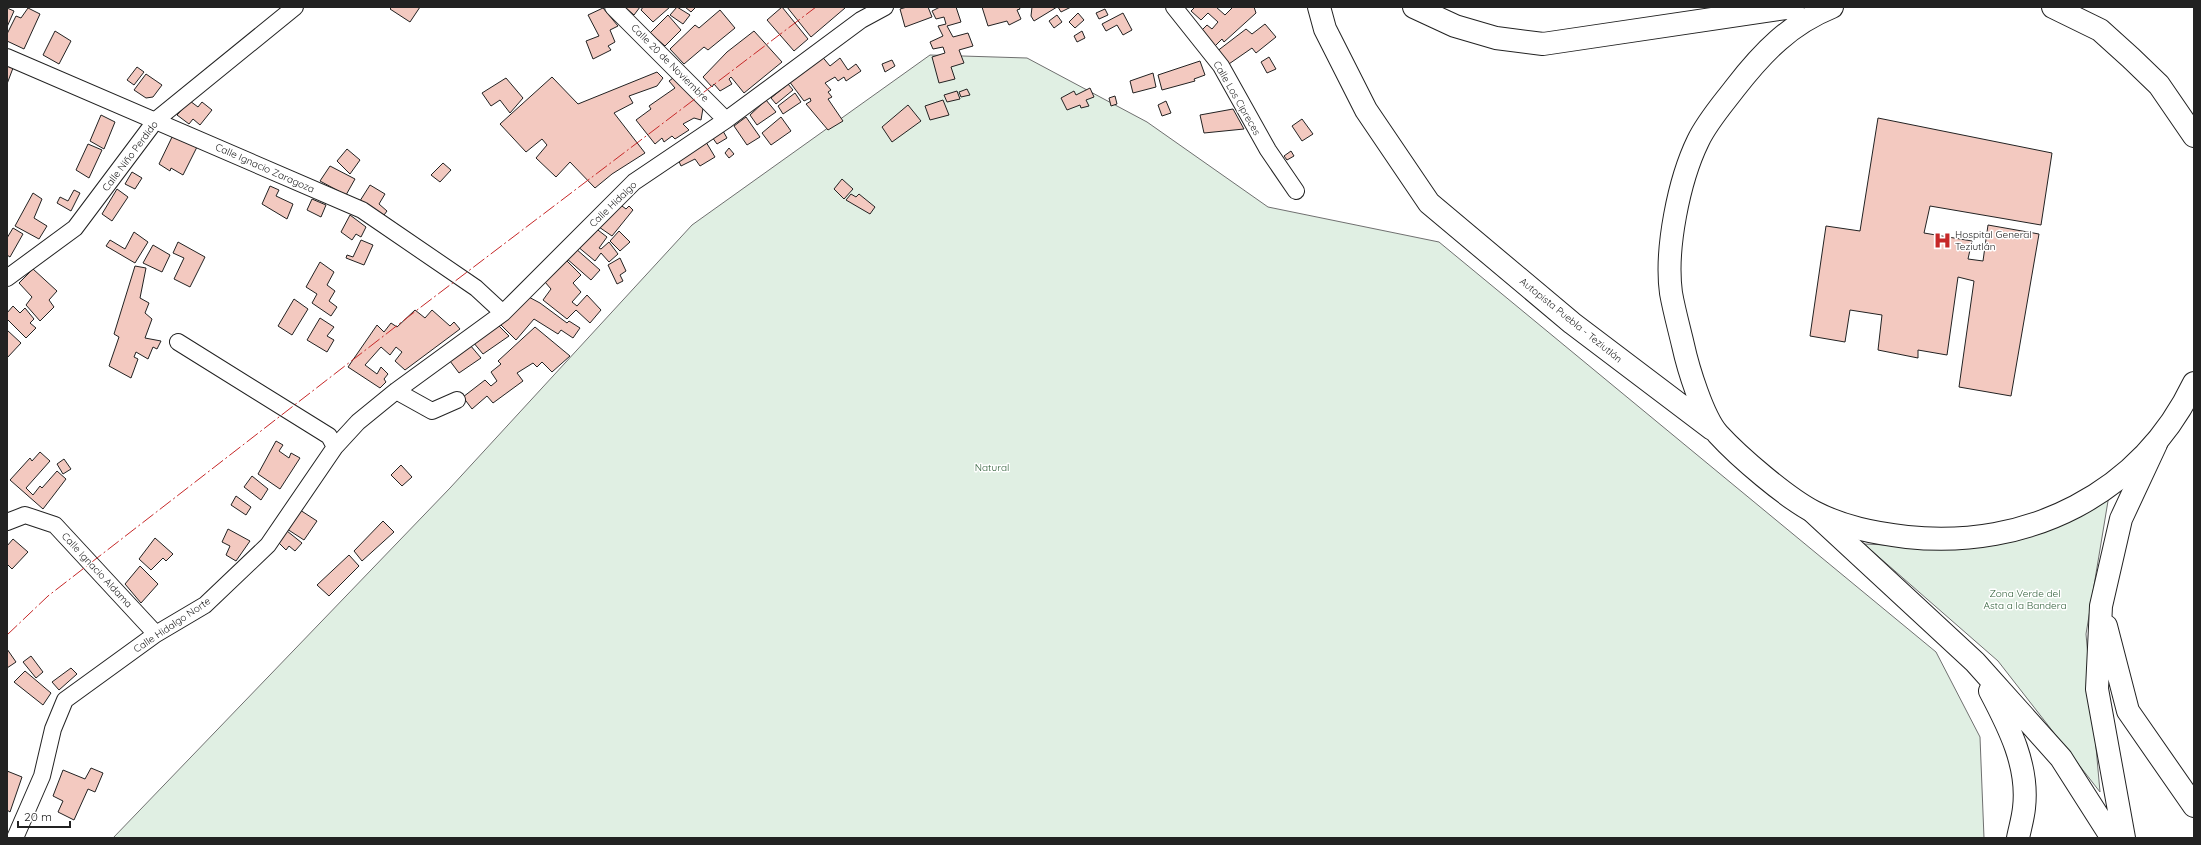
<svg xmlns="http://www.w3.org/2000/svg" width="2201" height="845" font-family="Quicksand,sans-serif">
<style>
.green{fill:#e0efe3;stroke:#6f6f6f}
.building{fill:#f3c9c0;stroke:#222}
.lines{fill:none;stroke-linecap:round;stroke-linejoin:round}
.minor-casing{stroke:#222;stroke-width:18}
.primary-casing{stroke:#222;stroke-width:24}
.motorway-casing{stroke:#222;stroke-width:24}
.minor{stroke:#fff;stroke-width:16}
.primary{stroke:#fff;stroke-width:22}
.motorway{stroke:#fff;stroke-width:22}
.power{stroke:#c62828;stroke-width:1;stroke-dasharray:14 3 2 3;stroke-linecap:butt}
.labels{text-anchor:middle;dominant-baseline:central;stroke-width:3;stroke-linejoin:round;paint-order:stroke}
.street-label{font-size:10px;fill:#222;stroke:#fff}
.poi-label{font-size:10px;fill:#222;stroke:#fff;text-anchor:start}
.park-label{font-size:10px;fill:#2f5e38;stroke:#fff}
</style>
<rect width="100%" height="100%" fill="#fff"/>
<path class="green" d="M 930,55 L 1027,58 L 1147,122 L 1268,207 L 1439,242 L 1936,652 L 1980,737 L 1984,838 L 113,838 L 450,488 L 692,225 Z
M 2109,495 L 2086,634 L 2100,792 L 1998,661 L 1864,544 L 1961,548 Z"/>
<path class="building" d="M 392,7 L 420,7 L 410,22 L 390,9 Z
M 625,7 L 640,7 L 634,15 Z
M 643,7 L 670,7 L 653,22 L 641,10 Z
M 677,7 L 690,15 L 683,24 L 670,15 Z
M 685,7 L 696,7 L 691,12 Z
M 782,7 L 808,39 L 794,51 L 767,20 Z
M 787,7 L 844,7 L 845,8 L 811,37 Z
M 907,7 L 928,7 L 932,17 L 905,27 L 900,9 Z
M 956,7 L 961,22 L 947,26 L 953,37 L 968,33 L 973,46 L 959,50 L 964,63 L 951,67 L 955,79 L 939,83 L 932,57 L 945,53 L 943,47 L 933,49 L 930,42 L 943,36 L 938,26 L 946,24 L 944,17 L 936,19 L 932,11 L 940,7 Z
M 982,7 L 1019,7 L 1020,9 L 1017,10 L 1021,19 L 1009,25 L 1007,21 L 988,26 Z
M 1032,7 L 1057,7 L 1034,21 L 1031,16 Z
M 1058,7 L 1071,7 L 1061,12 Z
M 1195,7 L 1216,7 L 1225,15 L 1233,7 L 1254,7 L 1256,13 L 1224,42 L 1222,39 L 1213,48 L 1198,34 L 1207,25 L 1212,29 L 1218,22 L 1208,13 L 1201,20 L 1191,11 Z
M 7,8 L 14,11 L 7,27 Z
M 28,8 L 40,14 L 24,49 L 7,41 L 7,34 L 16,16 L 21,18 Z
M 603,8 L 618,26 L 610,30 L 615,42 L 608,46 L 611,50 L 593,59 L 586,41 L 599,36 L 588,15 Z
M 1105,9 L 1108,15 L 1099,19 L 1096,13 Z
M 720,10 L 735,28 L 708,50 L 704,47 L 684,64 L 670,49 L 695,25 L 699,28 Z
M 1078,13 L 1084,20 L 1075,28 L 1069,22 Z
M 1123,13 L 1132,30 L 1123,35 L 1117,25 L 1106,31 L 1102,24 Z
M 668,15 L 681,30 L 665,46 L 650,33 Z
M 1057,15 L 1062,22 L 1054,28 L 1049,21 Z
M 1265,24 L 1276,37 L 1256,53 L 1252,48 L 1226,66 L 1216,52 L 1246,29 L 1252,34 Z
M 55,31 L 71,41 L 59,64 L 43,55 Z
M 754,31 L 782,62 L 744,93 L 731,77 L 729,79 L 732,84 L 720,91 L 714,84 L 712,87 L 703,77 L 727,52 Z
M 1082,31 L 1085,38 L 1077,42 L 1074,36 Z
M 820,54 L 830,66 L 840,58 L 848,70 L 856,64 L 861,71 L 846,81 L 844,77 L 838,81 L 835,77 L 825,83 L 831,90 L 828,92 L 832,97 L 828,99 L 843,121 L 828,130 L 806,104 L 811,101 L 810,98 L 804,101 L 789,81 Z
M 1269,57 L 1276,69 L 1267,73 L 1261,62 Z
M 892,60 L 895,66 L 885,72 L 882,64 Z
M 1200,61 L 1205,75 L 1194,79 L 1195,81 L 1162,90 L 1158,75 Z
M 7,66 L 13,68 L 7,84 Z
M 137,67 L 144,72 L 134,85 L 127,80 Z
M 657,72 L 663,78 L 657,86 L 629,96 L 633,103 L 614,113 L 645,153 L 612,174 L 595,188 L 570,162 L 556,177 L 536,158 L 547,145 L 542,139 L 526,152 L 500,124 L 552,77 L 578,104 Z
M 1153,73 L 1156,87 L 1133,93 L 1130,81 Z
M 146,74 L 162,85 L 153,97 L 146,98 L 134,90 Z
M 506,78 L 523,98 L 510,113 L 500,100 L 491,106 L 482,93 Z
M 673,78 L 703,108 L 701,120 L 694,118 L 683,124 L 689,130 L 675,139 L 672,136 L 664,142 L 662,138 L 655,144 L 636,120 L 651,109 L 649,106 L 675,88 L 669,81 Z
M 788,84 L 793,90 L 776,104 L 771,98 Z
M 1090,88 L 1094,97 L 1086,100 L 1089,106 L 1081,108 L 1080,105 L 1067,110 L 1061,98 L 1074,91 L 1076,95 Z
M 967,89 L 970,95 L 961,97 L 959,92 Z
M 957,91 L 960,99 L 947,102 L 944,95 Z
M 795,93 L 801,102 L 783,114 L 778,106 Z
M 1115,96 L 1117,104 L 1111,106 L 1109,98 Z
M 766,100 L 776,112 L 757,125 L 750,115 Z
M 943,100 L 949,115 L 930,120 L 925,106 Z
M 190,101 L 198,107 L 202,102 L 212,110 L 200,125 L 193,119 L 189,124 L 177,115 Z
M 1166,101 L 1171,113 L 1162,116 L 1158,105 Z
M 908,105 L 921,121 L 892,142 L 882,127 Z
M 1233,109 L 1244,129 L 1204,133 L 1200,115 Z
M 101,115 L 115,122 L 104,149 L 90,141 Z
M 746,117 L 760,137 L 747,145 L 734,126 Z
M 781,117 L 791,131 L 771,145 L 762,133 Z
M 1878,118 L 2052,153 L 2041,225 L 1930,206 L 1924,233 L 1972,241 L 1968,259 L 1983,261 L 1988,225 L 2039,234 L 2011,396 L 1959,387 L 1974,281 L 1958,277 L 1947,355 L 1918,350 L 1918,358 L 1878,350 L 1882,315 L 1850,310 L 1845,342 L 1810,336 L 1826,226 L 1860,231 Z
M 1302,119 L 1313,134 L 1302,141 L 1292,126 Z
M 723,131 L 727,138 L 717,144 L 712,137 Z
M 173,135 L 197,147 L 183,175 L 171,168 L 170,171 L 159,164 Z
M 706,142 L 715,157 L 700,166 L 695,159 L 681,166 L 677,157 Z
M 88,144 L 102,150 L 89,178 L 76,170 Z
M 729,148 L 734,154 L 729,158 L 725,153 Z
M 347,149 L 360,160 L 350,174 L 337,161 Z
M 1291,151 L 1294,156 L 1287,160 L 1284,156 Z
M 443,163 L 451,170 L 440,182 L 431,175 Z
M 330,166 L 355,179 L 346,195 L 320,181 Z
M 132,172 L 142,178 L 135,189 L 125,184 Z
M 842,179 L 853,189 L 844,199 L 834,189 Z
M 370,185 L 385,194 L 379,204 L 387,211 L 381,219 L 358,204 Z
M 270,186 L 279,190 L 276,196 L 293,204 L 287,219 L 262,204 Z
M 117,189 L 128,197 L 112,221 L 102,214 Z
M 74,190 L 80,193 L 71,211 L 57,203 L 60,197 L 68,201 Z
M 33,193 L 42,199 L 34,218 L 47,226 L 39,239 L 15,226 Z
M 851,194 L 856,197 L 859,194 L 875,207 L 870,214 L 846,200 Z
M 312,199 L 326,205 L 321,217 L 307,210 Z
M 618,203 L 626,209 L 629,206 L 633,210 L 612,236 L 599,227 Z
M 350,215 L 366,227 L 361,237 L 356,234 L 352,240 L 341,232 Z
M 594,227 L 607,237 L 599,248 L 601,249 L 609,242 L 618,254 L 609,262 L 601,253 L 595,261 L 577,246 Z
M 13,228 L 23,234 L 10,257 L 7,255 L 7,238 Z
M 619,231 L 630,242 L 620,251 L 610,241 Z
M 134,232 L 148,242 L 135,263 L 106,246 L 110,240 L 125,249 Z
M 361,240 L 373,245 L 364,265 L 346,258 L 347,255 L 353,257 Z
M 178,242 L 205,257 L 190,287 L 174,279 L 184,258 L 173,253 Z
M 153,245 L 170,255 L 162,272 L 143,263 Z
M 575,248 L 600,270 L 591,280 L 566,258 Z
M 620,258 L 626,271 L 620,275 L 623,281 L 617,284 L 608,265 Z
M 565,259 L 581,275 L 573,283 L 581,292 L 572,302 L 577,306 L 587,295 L 601,310 L 590,323 L 576,310 L 567,319 L 543,300 L 551,289 L 545,282 Z
M 320,262 L 334,272 L 327,285 L 335,291 L 329,301 L 337,307 L 331,316 L 312,303 L 317,294 L 306,287 Z
M 135,266 L 146,268 L 140,298 L 149,303 L 145,313 L 152,319 L 145,338 L 161,341 L 157,349 L 153,347 L 148,359 L 136,352 L 134,357 L 138,359 L 131,378 L 109,366 L 119,337 L 114,334 Z
M 33,269 L 57,291 L 49,300 L 54,307 L 40,321 L 26,305 L 32,297 L 19,283 Z
M 525,295 L 540,303 L 567,323 L 569,321 L 580,328 L 573,338 L 561,330 L 558,334 L 534,319 L 516,340 L 499,323 Z
M 294,299 L 308,309 L 292,335 L 278,326 Z
M 13,306 L 20,313 L 25,308 L 34,319 L 30,323 L 36,328 L 26,338 L 7,319 L 7,313 Z
M 415,310 L 425,318 L 432,310 L 450,326 L 454,322 L 460,329 L 405,370 L 395,361 L 402,352 L 396,347 L 390,355 L 381,347 L 365,365 L 377,374 L 381,367 L 388,374 L 384,379 L 386,382 L 380,388 L 348,367 L 377,325 L 384,332 L 391,323 L 397,327 Z
M 320,318 L 334,327 L 327,336 L 334,340 L 327,352 L 307,340 Z
M 497,324 L 509,336 L 483,354 L 473,342 Z
M 535,327 L 570,356 L 552,372 L 542,362 L 537,367 L 533,363 L 517,373 L 523,381 L 493,403 L 487,396 L 472,409 L 463,397 L 485,380 L 491,386 L 497,381 L 491,372 L 501,364 L 498,361 Z
M 7,330 L 21,343 L 7,358 Z
M 470,345 L 481,358 L 459,373 L 450,361 Z
M 276,441 L 283,445 L 279,451 L 289,458 L 291,453 L 300,458 L 280,489 L 258,474 Z
M 40,452 L 50,461 L 26,488 L 33,495 L 40,486 L 42,488 L 57,471 L 66,479 L 43,509 L 10,480 L 30,458 L 32,461 Z
M 64,459 L 71,469 L 63,474 L 57,464 Z
M 401,465 L 412,477 L 402,486 L 391,475 Z
M 252,476 L 268,489 L 261,500 L 244,487 Z
M 236,496 L 251,507 L 246,515 L 231,505 Z
M 300,510 L 317,521 L 304,540 L 287,529 Z
M 383,521 L 394,532 L 362,561 L 354,551 Z
M 228,529 L 250,541 L 236,561 L 226,555 L 230,546 L 222,542 Z
M 287,531 L 302,543 L 295,551 L 289,546 L 286,550 L 277,541 Z
M 155,538 L 173,554 L 166,561 L 163,558 L 151,570 L 139,559 Z
M 13,539 L 28,552 L 12,569 L 7,564 L 7,546 Z
M 349,555 L 359,566 L 329,596 L 317,585 Z
M 140,566 L 158,584 L 141,603 L 125,584 Z
M 7,649 L 16,662 L 7,668 Z
M 31,656 L 43,672 L 36,678 L 23,662 Z
M 71,668 L 77,674 L 59,690 L 52,682 Z
M 25,671 L 51,693 L 43,705 L 14,682 Z
M 91,768 L 103,773 L 95,792 L 88,789 L 74,820 L 58,812 L 63,801 L 53,796 L 63,770 L 85,779 Z
M 7,771 L 22,777 L 10,812 L 7,810 Z"/>
<g class="lines">
<defs>
<path id="minor" d="M 613,7 L 726,120
M 1174,7 L 1221,66 L 1268,150 L 1296,191
M 7,57 L 362,210 L 476,288 L 503,313
M 7,278 L 75,228 L 156,120 L 295,7
M 178,342 L 329,436 L 335,447
M 396,391 L 432,411 L 457,400
M 7,522 L 25,515 L 55,525 L 156,634
M 15,838 L 42,776 L 53,729 L 65,700 L 156,634 L 205,605 L 268,545 L 335,447 L 358,422 L 396,391 L 503,313 L 634,182 L 726,120 L 861,20 L 885,7"/>
<path id="primary" d="M 1814,513 L 1975,662 L 2061,758 L 2112,838
M 2106,626 L 2128,711 L 2194,806
M 1990,691 C 2009,727 2029,766 2024,808 C 2023,818 2020,828 2018,838
M 2124,838 L 2097,689 L 2101,606 L 2121,519 L 2156,444"/>
<path id="motorway" d="M 1319,7 L 1325,29 L 1366,110 L 1429,203 L 1572,323 L 1712,429
M 1414,7 L 1455,26 L 1496,38 L 1543,44 L 1793,7
M 1832,7 C 1790,24 1763,52 1735,88 C 1722,105 1707,122 1698,141 C 1679,180 1665,249 1671,293 C 1674,310 1679,328 1683,345 C 1688,368 1703,417 1718,434 C 1739,457 1787,498 1814,512 C 1843,527 1874,533 1907,537 C 2027,550 2141,494 2194,383
M 2053,7 L 2100,30 L 2131,58 L 2159,85 L 2194,136"/>
</defs>
<use href="#minor" class="minor-casing"/>
<use href="#primary" class="primary-casing"/>
<use href="#motorway" class="motorway-casing"/>
<use href="#minor" class="minor"/>
<use href="#primary" class="primary"/>
<use href="#motorway" class="motorway"/>
<path class="power" d="M 7,635 L 48,596 L 421,307 L 816,7"/>
</g>
<defs>
<symbol id="hospital-bare" viewBox="-9 -9 18 18"><path d="M-5-5h3v3.5h4V-5h3V5h-3V1.5h-4V5h-3Z" fill="#c62828" stroke="#fff" stroke-width="2.5" paint-order="stroke"/></symbol>
</defs>
<g fill-rule="evenodd">
<use href="#hospital-bare" x="1930" y="228" width="25" height="25"/>
</g>
<g class="labels">
<g class="street-label">
<text transform="translate(670 63) rotate(45)">Calle 20 de Noviembre</text>
<text transform="translate(1237 98) rotate(60)">Calle Los Cipreces</text>
<text transform="translate(130 156) rotate(-53)">Calle Niño Perdido</text>
<text transform="translate(265 168) rotate(24)">Calle Ignacio Zaragoza</text>
<text transform="translate(613 204) rotate(-44)">Calle Hidalgo</text>
<text transform="translate(1571 320) rotate(39)">Autopista Puebla - Teziutlán</text>
<text transform="translate(97 570) rotate(47)">Calle Ignacio Aldama</text>
<text transform="translate(172 625) rotate(-34)">Calle Hidalgo Norte</text>
</g>
<g class="poi-label">
<text x="1955" y="234">Hospital General<tspan x="1955" dy="12">Teziutlán</tspan></text>
</g>
<g class="park-label">
<text x="992" y="467">Natural</text>
<text x="2025" y="593">Zona Verde del<tspan x="2025" dy="12">Asta a la Bandera</tspan></text>
</g>
</g>
<rect width="2201" height="845" fill="none" stroke="#222222" stroke-width="16"/>
<path d="M18 821v6h52v-6" fill="none" stroke="#222222" stroke-width="2"/>
<text x="24" y="821" font-size="12" fill="#222222" stroke="#ffffff" stroke-width="3" paint-order="stroke">20 m</text>
</svg>
